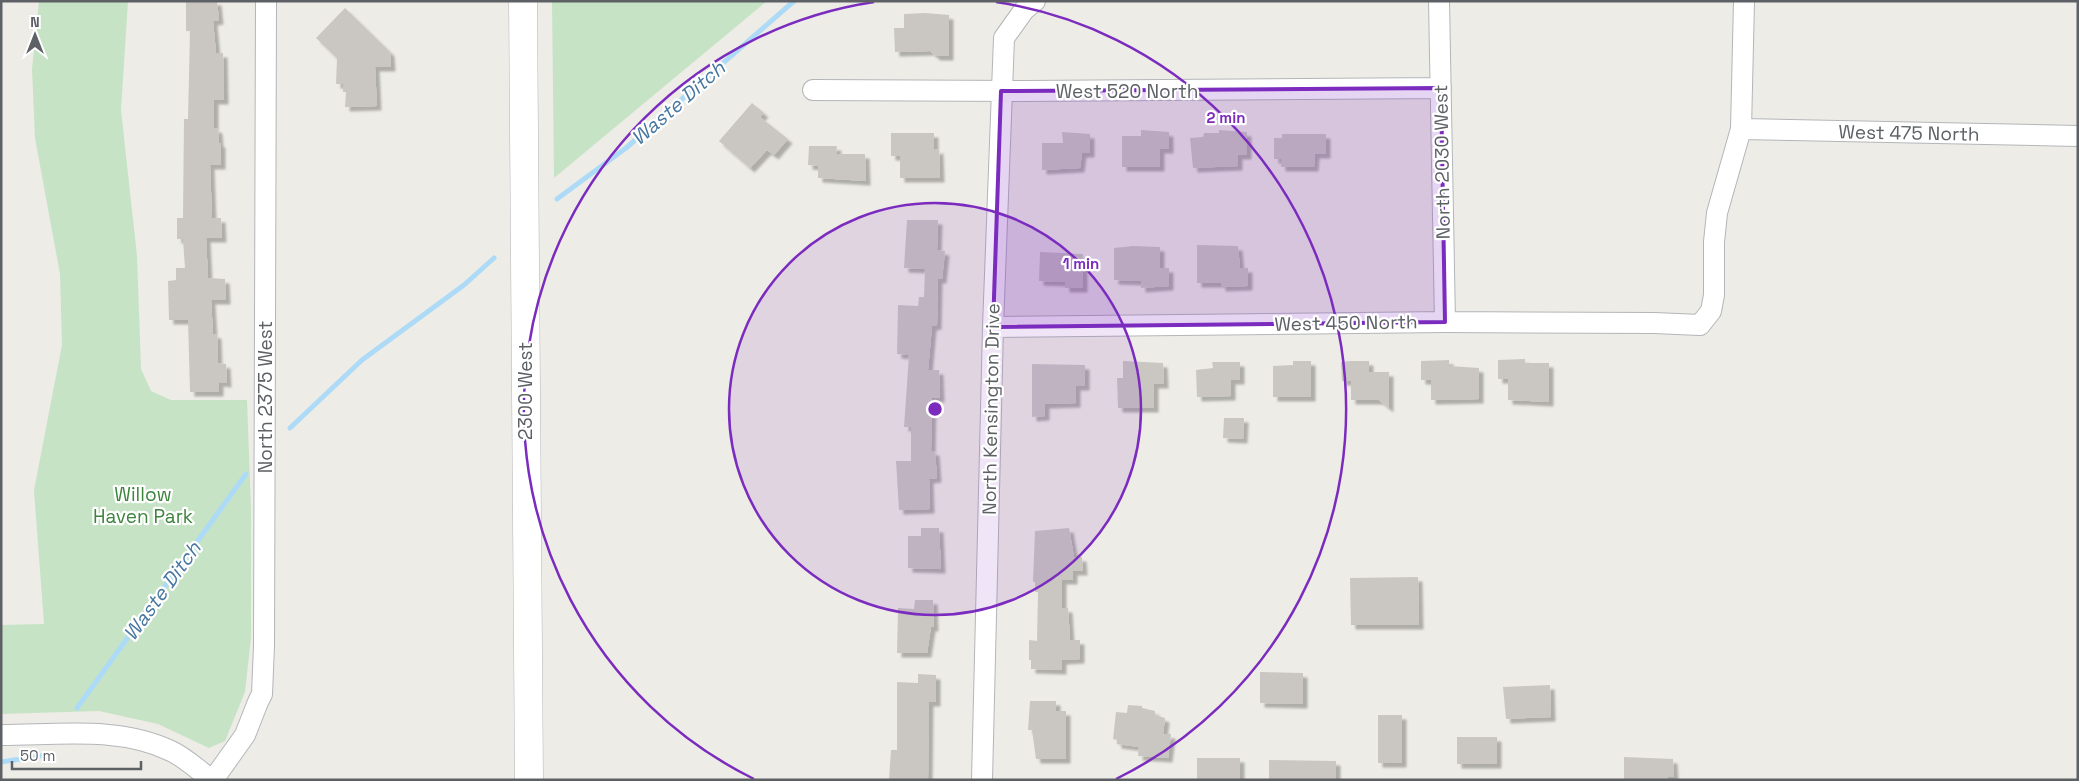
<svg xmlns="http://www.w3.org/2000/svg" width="2079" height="781" font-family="'Space Grotesk',sans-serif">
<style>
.green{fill:#c6e3c5}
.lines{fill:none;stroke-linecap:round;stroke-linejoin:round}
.stream{stroke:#addbf7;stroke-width:5}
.building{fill:#cac7c2;filter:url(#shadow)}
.minor-casing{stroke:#b3b6b9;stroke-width:22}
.secondary-casing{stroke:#b2b5b9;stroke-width:29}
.minor{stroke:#fff;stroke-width:20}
.secondary{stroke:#fff;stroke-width:28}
.marked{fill:#7b2cbf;fill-opacity:0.2;stroke:#7b2cbf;stroke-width:4;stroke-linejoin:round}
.ring{fill:none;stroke:#7b2cbf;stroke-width:2.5}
.labels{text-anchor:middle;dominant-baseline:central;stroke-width:4.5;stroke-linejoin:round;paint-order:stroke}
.street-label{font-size:19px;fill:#5d6165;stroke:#fff}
.park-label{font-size:19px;fill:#3e833e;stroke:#fff}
.water-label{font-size:20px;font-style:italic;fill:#4777a0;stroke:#fff}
.centre{fill:#7b2cbf;stroke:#fff;stroke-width:2.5}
.ring-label{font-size:15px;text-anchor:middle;font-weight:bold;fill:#7b2cbf;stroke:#fff;stroke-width:4.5;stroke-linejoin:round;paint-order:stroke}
</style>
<defs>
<filter id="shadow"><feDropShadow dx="4.5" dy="4.5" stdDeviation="1" flood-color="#0004"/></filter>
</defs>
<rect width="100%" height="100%" fill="#eeece6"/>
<path class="green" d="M 39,1 L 128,1 L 121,110 L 137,256 L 141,369 L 151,391 L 171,400 L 247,400 L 251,509 L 251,637 L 245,692 L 225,741 L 209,748 L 158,724 L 99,711 L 1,714 L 1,625 L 44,624 L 34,490 L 62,345 L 60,274 L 35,138 L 32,69 Z
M 552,1 L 767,1 L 554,178 Z"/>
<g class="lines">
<path class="stream" d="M 557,199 L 626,148 L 794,1
M 290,428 L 362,360 L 464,285 L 494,258
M 77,708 L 246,474
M 1,762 L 46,755"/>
</g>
<path class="building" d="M 186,1 L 217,1 L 219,20 L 213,21 L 216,53 L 223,53 L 224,100 L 214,100 L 214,128 L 218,129 L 219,143 L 221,143 L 221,165 L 210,165 L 212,218 L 221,218 L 222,238 L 206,238 L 208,278 L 225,279 L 226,300 L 211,300 L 213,334 L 217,334 L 218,363 L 226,364 L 227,383 L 219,382 L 219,392 L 190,392 L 188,320 L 169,320 L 168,281 L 176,280 L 176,268 L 185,268 L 183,239 L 177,239 L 177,218 L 183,218 L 184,119 L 188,119 L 190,31 L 186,31 Z
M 345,8 L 390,52 L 391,67 L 375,67 L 377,106 L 345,107 L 346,92 L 343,92 L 343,84 L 336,84 L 337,58 L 316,38 Z
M 925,13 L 949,15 L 949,56 L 936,56 L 930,51 L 895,52 L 894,28 L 904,28 L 904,14 Z
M 752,103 L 764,113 L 760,117 L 788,139 L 774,155 L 767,150 L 750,168 L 719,141 Z
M 1141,130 L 1169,132 L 1169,149 L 1160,149 L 1160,167 L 1122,167 L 1122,136 L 1141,136 Z
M 1219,130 L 1247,132 L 1247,155 L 1238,155 L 1238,166 L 1193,168 L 1190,138 L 1203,137 L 1204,133 L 1219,133 Z
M 1062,132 L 1090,134 L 1090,153 L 1082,153 L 1080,168 L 1042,170 L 1042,143 L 1063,143 Z
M 891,133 L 934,133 L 934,150 L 939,149 L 940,178 L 900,178 L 900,156 L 891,156 Z
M 1282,134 L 1326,134 L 1326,154 L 1315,154 L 1314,167 L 1281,167 L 1281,159 L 1274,159 L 1274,138 L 1282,138 Z
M 809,146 L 837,146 L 836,154 L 865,154 L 866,181 L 818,178 L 818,166 L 808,165 Z
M 907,220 L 938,220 L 937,250 L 945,251 L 942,279 L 938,279 L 937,325 L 932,326 L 928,370 L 939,370 L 940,398 L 932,397 L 931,451 L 935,451 L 937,478 L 929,479 L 930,509 L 899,510 L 896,461 L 911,461 L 911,427 L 904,427 L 909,355 L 897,354 L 898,305 L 918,306 L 919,297 L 924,297 L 925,269 L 904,268 Z
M 1197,245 L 1238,246 L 1240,268 L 1248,268 L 1248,286 L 1221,287 L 1221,283 L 1197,283 Z
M 1133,246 L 1160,247 L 1160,268 L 1169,268 L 1169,286 L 1141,288 L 1141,281 L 1114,280 L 1114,248 Z
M 1040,252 L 1083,254 L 1083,288 L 1065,288 L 1065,282 L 1039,281 Z
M 1525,359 L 1525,363 L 1549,363 L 1549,402 L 1508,400 L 1508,379 L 1498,379 L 1498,360 Z
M 1449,360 L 1449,366 L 1479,368 L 1479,399 L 1431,400 L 1431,380 L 1421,380 L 1421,361 Z
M 1123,361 L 1163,363 L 1164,384 L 1154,384 L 1154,408 L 1118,408 L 1117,378 L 1123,378 Z
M 1293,361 L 1311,361 L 1311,397 L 1273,397 L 1273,366 L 1293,365 Z
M 1351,361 L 1369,361 L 1369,372 L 1389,372 L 1389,408 L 1379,400 L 1351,400 L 1351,381 L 1342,381 L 1341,362 Z
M 1212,362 L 1240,362 L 1240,380 L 1231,380 L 1231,396 L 1197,397 L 1196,370 L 1213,368 Z
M 1032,364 L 1085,365 L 1085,386 L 1076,386 L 1076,403 L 1045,404 L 1045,416 L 1032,417 Z
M 1224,418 L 1244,418 L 1243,439 L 1223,438 Z
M 921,528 L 939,528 L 941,569 L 908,568 L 908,536 L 921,536 Z
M 1069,528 L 1074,557 L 1082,557 L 1083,571 L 1073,571 L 1073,580 L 1062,580 L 1062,608 L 1068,608 L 1070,640 L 1080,640 L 1080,659 L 1062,660 L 1062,670 L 1031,669 L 1031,660 L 1029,660 L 1029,640 L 1037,641 L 1038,592 L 1035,592 L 1035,582 L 1033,582 L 1035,531 Z
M 1418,577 L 1419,625 L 1351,625 L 1350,578 Z
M 915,600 L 933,600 L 934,627 L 931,627 L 927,653 L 897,653 L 898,608 L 914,609 Z
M 1260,672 L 1303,673 L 1303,704 L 1260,703 Z
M 918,674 L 936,675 L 936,702 L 929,702 L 928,780 L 889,780 L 891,750 L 897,750 L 897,682 L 918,683 Z
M 1550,685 L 1551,717 L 1506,719 L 1503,687 Z
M 1030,701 L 1056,701 L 1056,711 L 1066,711 L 1066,759 L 1036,759 L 1032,730 L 1028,730 Z
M 1128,705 L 1142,706 L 1142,708 L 1155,711 L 1155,715 L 1165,718 L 1163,734 L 1171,734 L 1168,758 L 1138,756 L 1139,747 L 1117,744 L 1117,740 L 1113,739 L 1116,712 L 1127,713 Z
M 1378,715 L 1402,715 L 1402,763 L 1378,763 Z
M 1457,737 L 1497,737 L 1497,764 L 1457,764 Z
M 1624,757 L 1673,759 L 1674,777 L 1668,777 L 1668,780 L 1624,780 Z
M 1197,758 L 1240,758 L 1240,780 L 1197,780 Z
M 1269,760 L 1336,761 L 1336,780 L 1269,780 Z"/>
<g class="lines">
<defs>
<path id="minor" d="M 1439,1 L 1445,322
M 813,90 L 1023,91 L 1441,88
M 1741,129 L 2078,136
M 993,327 L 1445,322 L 1654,323 L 1700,325 L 1711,311 L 1714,295 L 1714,242 L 1717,213 L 1741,129 L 1744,1
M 1,735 C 58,735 119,726 171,751 C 186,758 199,771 212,780
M 213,780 L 245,735 L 258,702 L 262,694 L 264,646 L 266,1
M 982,780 L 993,327 L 1004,38 L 1024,10 L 1035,1"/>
<path id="secondary" d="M 523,1 L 529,780"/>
</defs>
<use href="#minor" class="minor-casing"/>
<use href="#secondary" class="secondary-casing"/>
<use href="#minor" class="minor"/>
<use href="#secondary" class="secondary"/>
</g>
<path class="marked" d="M 1441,88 L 1445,322 L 993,327 L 1001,91 Z"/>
<circle cx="935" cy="409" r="206" fill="#7b2cbf" fill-opacity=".12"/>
<g class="ring">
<circle cx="935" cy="409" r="206"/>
<path d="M754 779A412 412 0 0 1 874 2M996 2A412 412 0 0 1 1116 779"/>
</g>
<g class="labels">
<g class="street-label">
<text x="1127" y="91">West 520 North</text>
<text transform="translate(1909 133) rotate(1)">West 475 North</text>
<text transform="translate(1442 162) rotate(-91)">North 2030 West</text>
<text transform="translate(1346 323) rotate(-1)">West 450 North</text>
<text transform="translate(525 391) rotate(-90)">2300 West</text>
<text transform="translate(265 397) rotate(-90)">North 2375 West</text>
<text transform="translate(991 409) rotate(-89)">North Kensington Drive</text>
</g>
<g class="park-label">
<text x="143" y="494">Willow<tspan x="143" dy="22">Haven Park</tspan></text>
</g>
<g class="water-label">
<text transform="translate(678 103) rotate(-41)">Waste Ditch</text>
<text transform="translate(162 591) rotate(-54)">Waste Ditch</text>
</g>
</g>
<circle cx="935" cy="409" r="8" class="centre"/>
<g class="ring-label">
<text x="1226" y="123">2 min</text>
<text x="1081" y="269">1 min</text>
</g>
<rect width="2079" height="781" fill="none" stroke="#5d6165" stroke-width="5"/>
<g transform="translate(35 35)" stroke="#ffffff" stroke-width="4" paint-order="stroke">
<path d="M0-4L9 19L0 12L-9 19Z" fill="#5d6165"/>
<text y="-8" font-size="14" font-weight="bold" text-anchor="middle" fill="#5d6165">N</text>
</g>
<path d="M12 761v8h129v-8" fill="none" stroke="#5d6165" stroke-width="2.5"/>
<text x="20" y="761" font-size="15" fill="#5d6165" stroke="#ffffff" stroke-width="4" paint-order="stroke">50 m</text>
</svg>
